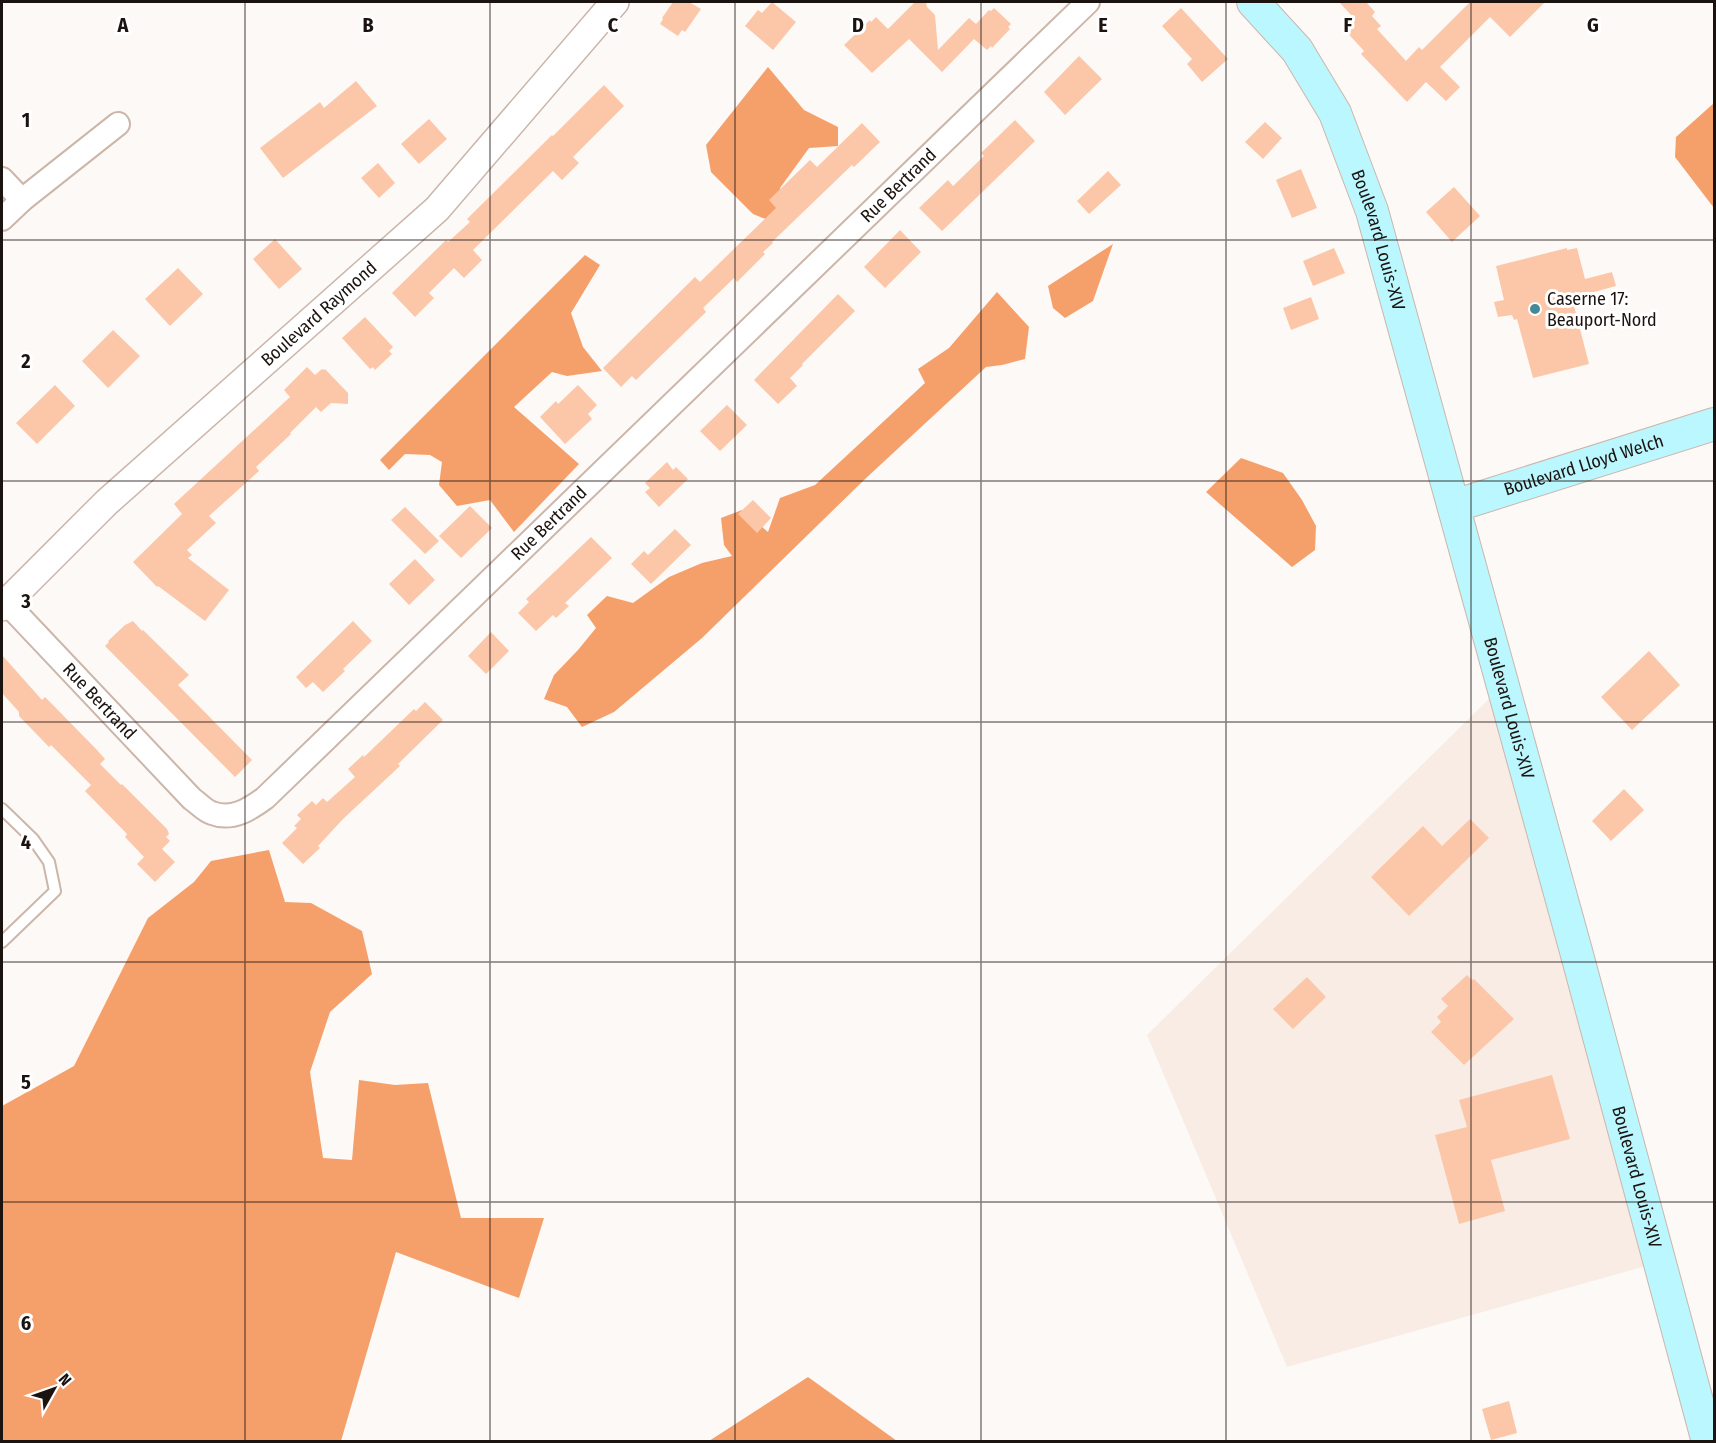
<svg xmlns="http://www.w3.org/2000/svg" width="1716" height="1443" font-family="'Fira Sans Condensed',sans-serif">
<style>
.built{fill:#f8ece5}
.forest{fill:#f59f6b}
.building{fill:#fcc7a8}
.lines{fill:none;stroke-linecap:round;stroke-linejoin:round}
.service-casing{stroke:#ccb6aa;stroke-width:14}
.minor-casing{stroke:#ccb6aa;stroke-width:26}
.tertiary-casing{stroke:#ccb6aa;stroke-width:30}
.secondary-casing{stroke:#ccb6aa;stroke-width:34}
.service{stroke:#fff;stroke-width:10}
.minor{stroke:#fff;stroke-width:22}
.tertiary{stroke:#fff;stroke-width:27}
.secondary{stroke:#bbf7fe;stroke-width:32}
.grid{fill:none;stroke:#1b130f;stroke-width:1.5;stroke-opacity:0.55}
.poi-dot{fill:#448a95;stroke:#fff;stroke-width:2}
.labels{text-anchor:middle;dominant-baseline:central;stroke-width:6;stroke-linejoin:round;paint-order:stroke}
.street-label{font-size:18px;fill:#1b130f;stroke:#fff}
.poi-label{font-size:18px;fill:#1b130f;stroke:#fff;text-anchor:start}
.grid-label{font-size:20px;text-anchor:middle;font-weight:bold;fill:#1b130f;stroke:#fff;stroke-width:6;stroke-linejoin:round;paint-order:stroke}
</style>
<rect width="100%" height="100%" fill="#fdf9f6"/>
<path class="built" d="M 1503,685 L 1660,1262 L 1287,1367 L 1147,1035 Z"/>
<path class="forest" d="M 768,67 L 804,110 L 838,127 L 838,146 L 809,148 L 780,188 L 783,226 L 753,214 L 711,172 L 706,145 Z
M 1714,103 L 1714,208 L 1675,157 L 1676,137 Z
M 1113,244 L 1093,301 L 1065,318 L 1053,308 L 1048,286 Z
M 585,255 L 600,265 L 571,313 L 583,347 L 602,371 L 567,376 L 552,372 L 514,407 L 579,464 L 514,532 L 490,500 L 457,506 L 439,485 L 442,462 L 430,455 L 405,454 L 389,470 L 380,460 Z
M 997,292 L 1029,327 L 1025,359 L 1002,365 L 986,367 L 864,480 L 702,638 L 614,712 L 582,727 L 567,707 L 544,699 L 554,675 L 578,650 L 596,628 L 587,615 L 607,596 L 633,603 L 669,577 L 702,563 L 732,556 L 724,545 L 721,518 L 742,510 L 768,532 L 780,498 L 815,485 L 925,383 L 918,369 L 949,348 Z
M 1241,458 L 1283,473 L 1302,500 L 1316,526 L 1315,550 L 1292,567 L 1206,492 Z
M 269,850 L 285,902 L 311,903 L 362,931 L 372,974 L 330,1012 L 310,1072 L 323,1158 L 352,1160 L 359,1080 L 395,1085 L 428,1083 L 461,1218 L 544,1218 L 519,1298 L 396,1252 L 341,1441 L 2,1441 L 2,1106 L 74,1066 L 148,918 L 194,882 L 211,861 Z
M 808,1377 L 897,1441 L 709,1441 Z"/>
<path class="building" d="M 673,2 L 689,2 L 701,9 L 685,32 L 682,30 L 678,36 L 660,24 L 663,19 L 662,18 Z
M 772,2 L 796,22 L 773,50 L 745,26 L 758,10 L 762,13 Z
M 915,2 L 926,2 L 927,7 L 935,15 L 938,50 L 969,18 L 976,24 L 989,10 L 991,11 L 994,8 L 1011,24 L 1008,27 L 1010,29 L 992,48 L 991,46 L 987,50 L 974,39 L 942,72 L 909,39 L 872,73 L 844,45 L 870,20 L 871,22 L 876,17 L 888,29 Z
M 1339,2 L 1366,2 L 1375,12 L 1372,16 L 1381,26 L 1377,29 L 1406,61 L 1419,47 L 1422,50 L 1470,2 L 1545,2 L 1510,37 L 1490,17 L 1440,67 L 1460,87 L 1446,101 L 1426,82 L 1407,102 L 1361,54 L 1364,51 L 1343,28 L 1354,18 Z
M 1181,8 L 1228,59 L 1202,82 L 1187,64 L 1192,59 L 1162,26 Z
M 1079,56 L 1102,79 L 1065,115 L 1044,92 Z
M 356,81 L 377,106 L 283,178 L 260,148 L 320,102 L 324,108 Z
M 604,85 L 624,106 L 573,157 L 579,163 L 562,180 L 553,171 L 473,250 L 482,260 L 464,278 L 454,268 L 429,293 L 434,298 L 415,317 L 392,293 L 446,240 L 448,242 L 470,222 L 467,219 L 470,216 L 552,135 L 553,136 Z
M 429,119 L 447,139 L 419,164 L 401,144 Z
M 1015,120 L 1035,141 L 942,231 L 919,208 L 948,180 L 953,186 L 984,156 L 981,153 Z
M 1265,122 L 1282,138 L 1263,159 L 1245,142 Z
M 862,123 L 880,142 L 854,167 L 852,165 L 772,242 L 773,243 L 763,252 L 765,254 L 737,282 L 734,278 L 703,308 L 706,312 L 636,380 L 632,376 L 621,387 L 603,368 L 695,277 L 700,282 L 776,208 L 769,200 L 810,160 L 817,167 Z
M 378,163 L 395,183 L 379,198 L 361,178 Z
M 1301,169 L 1317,208 L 1292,218 L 1276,180 Z
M 1108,171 L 1121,185 L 1089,214 L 1077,201 Z
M 1454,187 L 1480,216 L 1452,242 L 1426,212 Z
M 900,230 L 921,252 L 885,288 L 864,267 Z
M 275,239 L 302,269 L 279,289 L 253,259 Z
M 1334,248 L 1345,273 L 1313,286 L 1303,261 Z
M 1567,248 L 1567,250 L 1577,248 L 1585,279 L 1612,272 L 1616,286 L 1572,298 L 1589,364 L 1533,378 L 1517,319 L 1514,320 L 1512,315 L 1498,317 L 1494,302 L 1504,300 L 1496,266 Z
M 178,268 L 203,294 L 170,326 L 145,299 Z
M 838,294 L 855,311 L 802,364 L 803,365 L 790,378 L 797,386 L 778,404 L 754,380 Z
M 1311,297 L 1319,319 L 1291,330 L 1283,308 Z
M 365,317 L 393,347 L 389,351 L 392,354 L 375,370 L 373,367 L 370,369 L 342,338 Z
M 113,330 L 140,356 L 108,388 L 82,361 Z
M 307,367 L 315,375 L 322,369 L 324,370 L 325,369 L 348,393 L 348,404 L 331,403 L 321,412 L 316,407 L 290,433 L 291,434 L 256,467 L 259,471 L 209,516 L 216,523 L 187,550 L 192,555 L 188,558 L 229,590 L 205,621 L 158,586 L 157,587 L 133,562 L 182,514 L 174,504 L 290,397 L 284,390 Z
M 55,385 L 75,406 L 37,444 L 16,423 Z
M 578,385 L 597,405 L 588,414 L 592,419 L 565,444 L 540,417 L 556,401 L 558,404 Z
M 727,405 L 747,425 L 720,451 L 700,431 Z
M 667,462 L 673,470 L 676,467 L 688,479 L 659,507 L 645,492 L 650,488 L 645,483 Z
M 753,500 L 771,518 L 757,533 L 738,514 Z
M 470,506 L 492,528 L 461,558 L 439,536 Z
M 405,507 L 439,541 L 425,554 L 391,520 Z
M 675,529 L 691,545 L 651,584 L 631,564 L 644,551 L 648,555 Z
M 591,537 L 612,558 L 565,603 L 569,606 L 556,618 L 553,615 L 536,631 L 518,613 L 529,602 L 526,599 Z
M 415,559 L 435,580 L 409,605 L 389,584 Z
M 133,621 L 142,631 L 143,630 L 189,675 L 178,685 L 252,760 L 235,777 L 105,646 L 109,642 L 108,641 L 125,625 Z
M 353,621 L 372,641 L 343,669 L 345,671 L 323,692 L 313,682 L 306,688 L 296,677 Z
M 491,632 L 509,651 L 486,674 L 468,656 Z
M 1649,651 L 1680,685 L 1632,730 L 1601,697 Z
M 2,655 L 42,700 L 45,697 L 52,704 L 97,750 L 105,759 L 100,764 L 121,785 L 122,784 L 167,829 L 169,834 L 166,837 L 170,841 L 162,849 L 175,862 L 155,882 L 137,864 L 144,857 L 125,837 L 127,834 L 85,791 L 91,785 L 51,745 L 49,747 L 19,716 L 19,712 L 2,693 Z
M 425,702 L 443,720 L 398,764 L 400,766 L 343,819 L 318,846 L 320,848 L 303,864 L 282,843 L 297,828 L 294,826 L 301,819 L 297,815 L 312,801 L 316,805 L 323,798 L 327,802 L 355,777 L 348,769 L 363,755 L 364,757 L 414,709 L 416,711 Z
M 1624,789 L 1644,810 L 1611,841 L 1592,821 Z
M 1470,819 L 1489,838 L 1409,916 L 1371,877 L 1423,826 L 1442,846 Z
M 1467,975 L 1472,980 L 1474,979 L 1514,1019 L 1464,1065 L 1431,1032 L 1441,1022 L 1437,1017 L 1448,1006 L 1441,999 Z
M 1307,977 L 1326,997 L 1293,1029 L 1273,1009 Z
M 1552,1075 L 1570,1139 L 1491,1160 L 1505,1211 L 1459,1224 L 1435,1135 L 1467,1127 L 1459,1100 Z
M 1509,1401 L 1517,1433 L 1491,1440 L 1482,1409 Z"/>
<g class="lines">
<defs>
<path id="service" d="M 2,809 L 33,839 L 49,862 L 55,891 L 2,942"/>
<g id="minor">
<path d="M 2,179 L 22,200"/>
<path d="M 2,219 L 22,200 L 118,124"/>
<path id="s1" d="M 2,598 L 192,799 C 198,803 205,811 212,813 C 232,821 250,809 265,798 L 1088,2"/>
</g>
<g id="tertiary">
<path id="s2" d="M 2,607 L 107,502 L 437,209 L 615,2"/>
</g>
<g id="secondary">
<path id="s3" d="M 1253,2 L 1297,50 L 1335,113 L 1372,211 L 1576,951 L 1708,1442"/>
<path id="s4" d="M 1454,506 L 1714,424"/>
</g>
</defs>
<use href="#service" class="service-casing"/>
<use href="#minor" class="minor-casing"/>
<use href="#tertiary" class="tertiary-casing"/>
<use href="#secondary" class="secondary-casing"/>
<use href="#service" class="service"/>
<use href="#minor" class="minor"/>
<use href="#tertiary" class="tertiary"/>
<use href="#secondary" class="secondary"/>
</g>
<path class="grid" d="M 245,2 L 245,1442M 490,2 L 490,1442M 735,2 L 735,1442M 981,2 L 981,1442M 1226,2 L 1226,1442M 1471,2 L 1471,1442M 2,240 L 1714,240M 2,481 L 1714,481M 2,722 L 1714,722M 2,962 L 1714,962M 2,1202 L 1714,1202"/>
<circle class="poi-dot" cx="1535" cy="309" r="6"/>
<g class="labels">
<g class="street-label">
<text stroke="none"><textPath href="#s1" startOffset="1240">Rue Bertrand</textPath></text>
<text stroke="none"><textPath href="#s3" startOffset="273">Boulevard Louis-XIV</textPath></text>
<text stroke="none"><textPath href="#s2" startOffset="432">Boulevard Raymond</textPath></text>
<text stroke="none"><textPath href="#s4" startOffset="136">Boulevard Lloyd Welch</textPath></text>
<text stroke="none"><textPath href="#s1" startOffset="754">Rue Bertrand</textPath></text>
<text stroke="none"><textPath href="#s1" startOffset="142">Rue Bertrand</textPath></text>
<text stroke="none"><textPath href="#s3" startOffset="759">Boulevard Louis-XIV</textPath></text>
<text stroke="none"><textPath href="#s3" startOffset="1245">Boulevard Louis-XIV</textPath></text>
</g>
<g class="poi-label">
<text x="1547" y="299">Caserne 17:<tspan x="1547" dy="21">Beauport-Nord</tspan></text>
</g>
</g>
<g class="grid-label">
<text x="123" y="32">A</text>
<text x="368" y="32">B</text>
<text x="613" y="32">C</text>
<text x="858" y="32">D</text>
<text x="1103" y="32">E</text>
<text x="1348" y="32">F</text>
<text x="1593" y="32">G</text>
<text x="26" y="127">1</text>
<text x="26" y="368">2</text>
<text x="26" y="608">3</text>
<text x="26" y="849">4</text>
<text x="26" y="1089">5</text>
<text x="26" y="1330">6</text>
</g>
<rect width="1716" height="1443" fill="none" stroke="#1b130f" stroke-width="6"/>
<g transform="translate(54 1389) rotate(50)" stroke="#ffffff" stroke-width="4.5" paint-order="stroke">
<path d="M0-4.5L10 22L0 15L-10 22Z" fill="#1b130f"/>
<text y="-9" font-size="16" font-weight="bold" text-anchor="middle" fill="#1b130f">N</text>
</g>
</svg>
